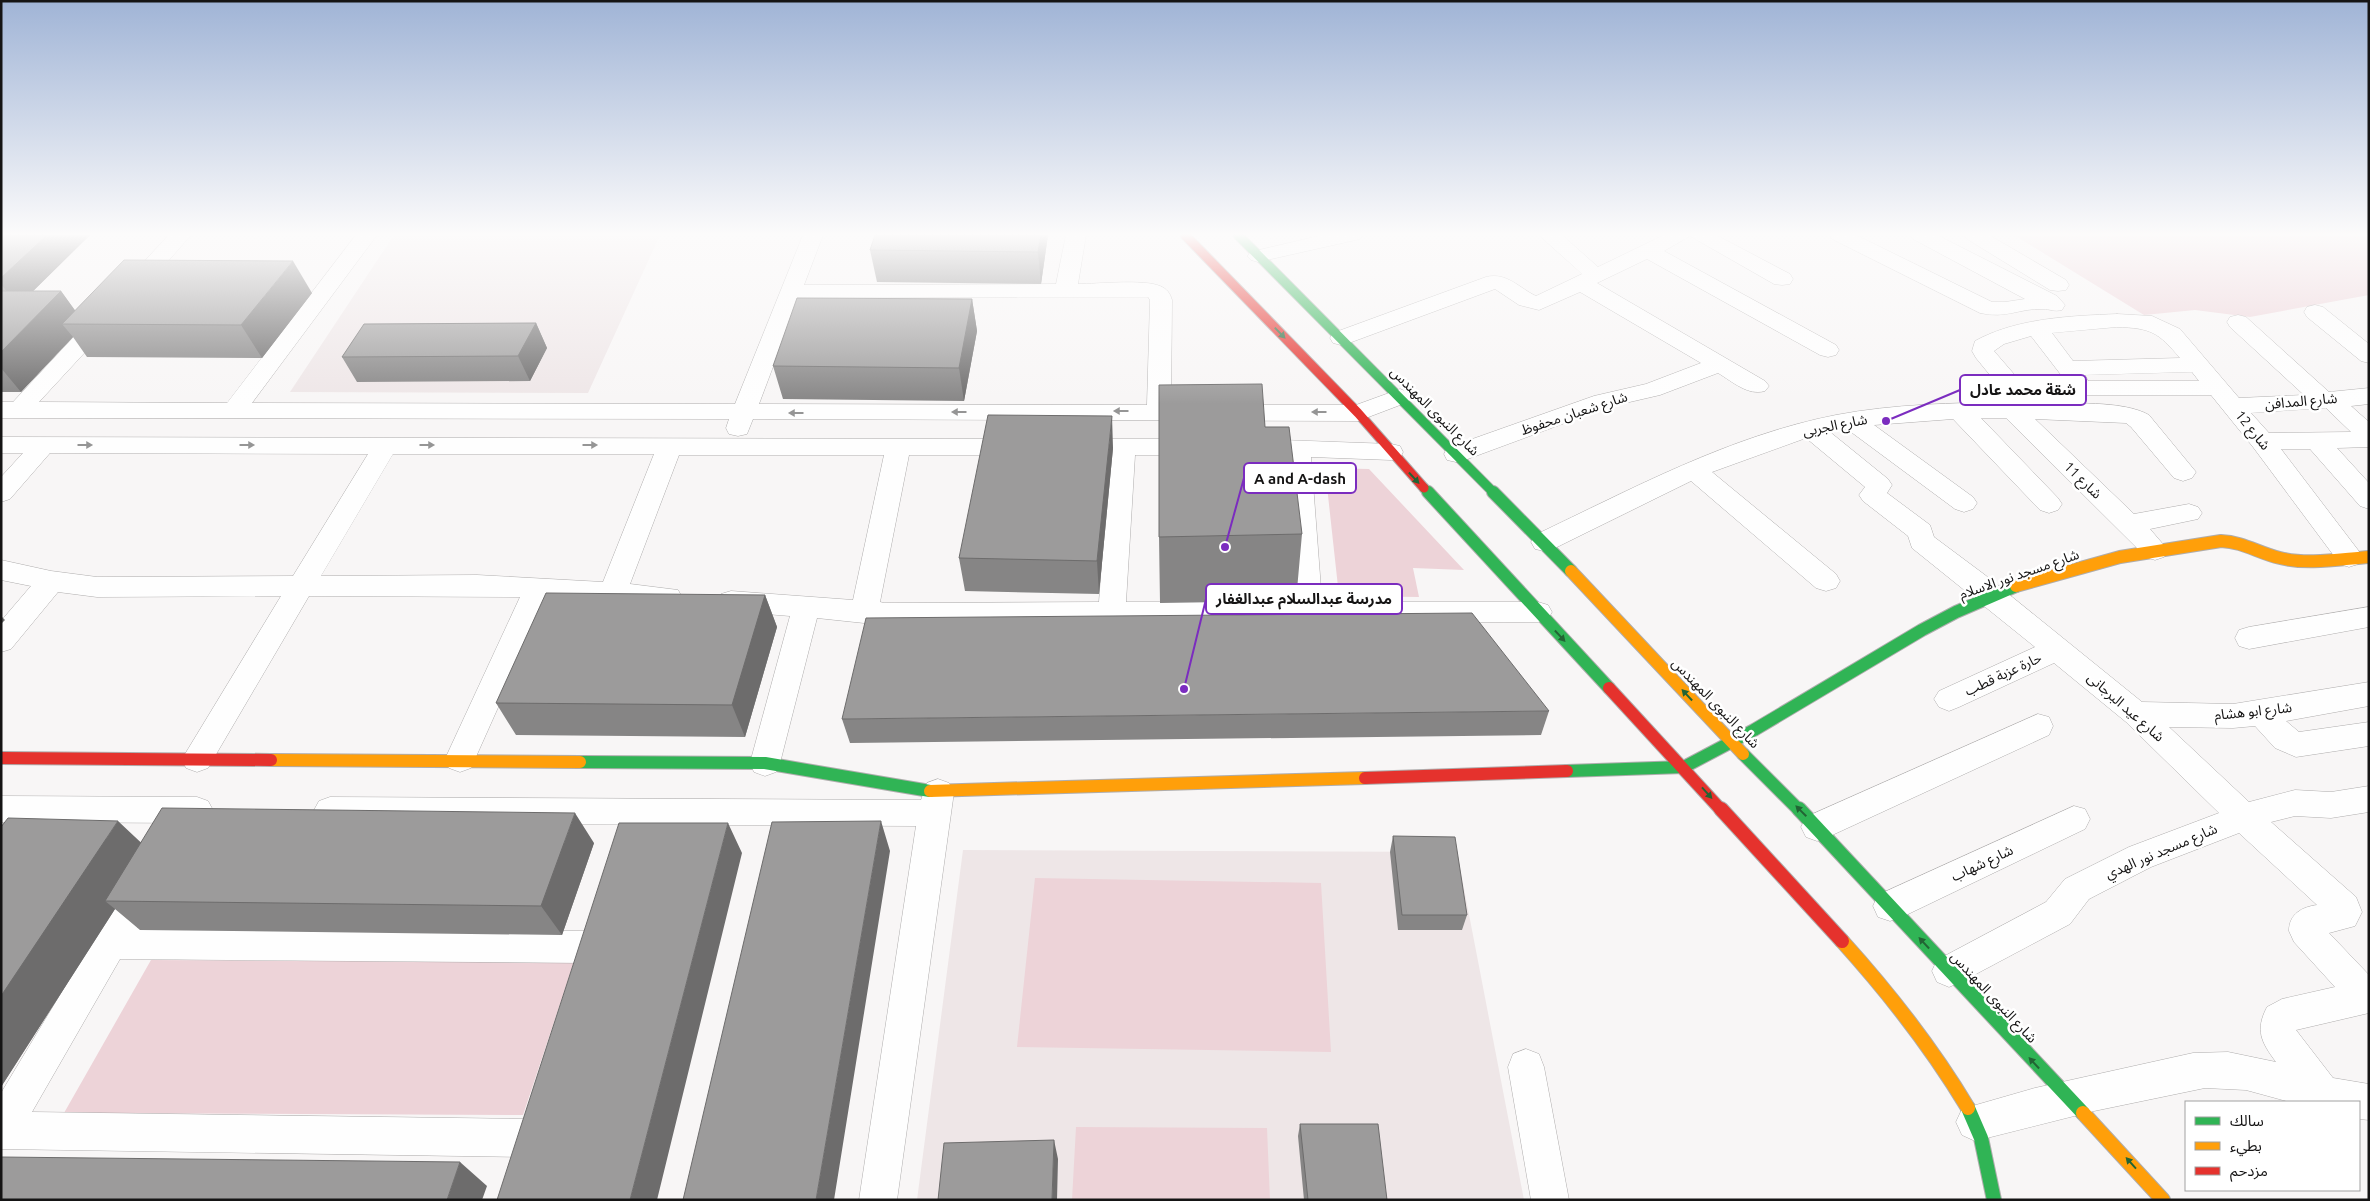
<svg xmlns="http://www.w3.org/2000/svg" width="2370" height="1201" font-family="Ubuntu,'Noto Sans Arabic',sans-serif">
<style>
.built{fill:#eee6e7}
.green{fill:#edd3d8}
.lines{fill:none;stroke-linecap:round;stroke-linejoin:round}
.street-casing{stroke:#afadad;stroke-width:1}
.fast-far2-casing{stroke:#afadad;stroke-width:11}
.fast-far1-casing{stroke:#afadad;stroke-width:14}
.fast-casing{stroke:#afadad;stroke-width:16}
.slow-far1-casing{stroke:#afadad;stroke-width:14}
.slow-casing{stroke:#afadad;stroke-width:16}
.jam-far2-casing{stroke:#afadad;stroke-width:11}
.jam-far1-casing{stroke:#afadad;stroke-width:14}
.jam-casing{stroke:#afadad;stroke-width:16}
.street{fill:#fefefe;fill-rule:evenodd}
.fast-far2{stroke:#30b455;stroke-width:9}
.fast-far1{stroke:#30b455;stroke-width:12}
.fast{stroke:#30b455;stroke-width:14}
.slow-far1{stroke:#ff9f0a;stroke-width:12}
.slow{stroke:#ff9f0a;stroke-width:14}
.jam-far2{stroke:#e5322d;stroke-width:9}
.jam-far1{stroke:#e5322d;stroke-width:12}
.jam{stroke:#e5322d;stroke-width:14}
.wall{fill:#868585}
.shaded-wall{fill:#6d6c6c}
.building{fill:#9c9b9b;stroke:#6d6c6c}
.oneway{fill:#226434}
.oneway2{fill:#959595}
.labels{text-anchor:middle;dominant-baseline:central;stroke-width:5;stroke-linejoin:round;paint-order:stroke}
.street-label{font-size:14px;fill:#151414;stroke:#fff}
.leader{fill:none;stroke:#7b2cbf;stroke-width:2}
.callout-dot{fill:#7b2cbf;stroke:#fff;stroke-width:2}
.callout{fill:#fff;stroke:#7b2cbf;stroke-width:2}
.callout-label{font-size:15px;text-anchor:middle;font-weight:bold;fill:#151414}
</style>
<rect width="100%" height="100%" fill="#f8f6f6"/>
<path class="built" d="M 394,235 L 660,235 L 588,393 L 290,392 Z
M 963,850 L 1457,852 L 1524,1200 L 917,1200 Z"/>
<path class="green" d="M 2014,235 L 2369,235 L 2369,295 L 2250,317 L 2195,310 L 2144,315 Z
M 1325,468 L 1369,469 L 1464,570 L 1413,568 L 1419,597 L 1339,596 Z
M 1035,878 L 1321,883 L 1331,1052 L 1017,1047 Z
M 151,960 L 574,962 L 523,1115 L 64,1113 Z
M 1076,1127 L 1267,1128 L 1270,1200 L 1072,1200 Z"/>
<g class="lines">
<defs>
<path id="street" d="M 169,235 L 191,235 L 142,291 L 134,292 L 126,291 L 123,286 L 126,281 Z
M 356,235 L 377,235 L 252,403 L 735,404 L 803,235 L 823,235 L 804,285 L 1056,284 L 1066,235 L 1086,235 L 1078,284 C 1097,284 1144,279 1160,286 C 1167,289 1170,293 1172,300 L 1171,405 L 1356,405 L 1400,389 L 1408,392 L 1412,397 L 1408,402 L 1358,421 L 753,419 L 747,434 L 738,436 L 729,434 L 726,428 L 729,419 L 1,418 L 1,402 L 13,402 L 96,313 L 104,311 L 112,313 L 115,318 L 112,323 L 39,402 L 227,403 ZM 1148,297 L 1150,300 L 1147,405 L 759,404 L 799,298 Z
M 1323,235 L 1363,235 L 1360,239 L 1258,262 L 1251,260 L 1247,256 L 1251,252 Z
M 1539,235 L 1562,235 L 1598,267 L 1664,235 L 1716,235 L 1790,274 L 1793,279 L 1790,284 L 1782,285 L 1774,284 L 1690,236 L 1664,251 L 1836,345 L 1839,350 L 1836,355 L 1828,357 L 1820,355 L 1647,259 L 1597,283 L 1765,381 L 1769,386 L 1765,391 C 1748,396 1733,382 1718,373 L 1660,395 L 1608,407 L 1465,460 L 1456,462 L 1447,460 L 1444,454 L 1447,448 L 1594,396 L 1646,384 L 1701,363 L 1580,292 L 1539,310 L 1519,305 L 1495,289 L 1349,343 L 1341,345 L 1333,343 L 1330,338 L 1333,333 L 1486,277 C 1507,272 1519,288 1536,296 L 1582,274 Z
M 1829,235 L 1856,235 L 1992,302 L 2005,302 L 2025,299 L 1913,239 L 1910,235 L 1937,235 L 2057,296 L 2065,305 L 2062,310 C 2054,312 2050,309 2043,309 C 2020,308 2006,319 1980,313 L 1832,239 Z
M 1964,235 L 1989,235 L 2066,280 L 2069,285 L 2066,290 L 2058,291 L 2050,290 L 1967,239 Z
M 2315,305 L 2323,307 L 2369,344 L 2369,363 L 2361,361 L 2307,317 L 2304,312 L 2307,307 Z
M 2117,314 L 2152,316 L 2180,329 L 2239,398 L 2304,395 L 2230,327 L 2227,322 L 2230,317 L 2238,315 L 2246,317 L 2329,392 L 2369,388 L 2369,404 L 2351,406 L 2369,422 L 2369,447 L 2337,448 L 2369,483 L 2369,509 L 2360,506 L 2310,449 L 2281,449 L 2358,550 L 2362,557 L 2358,564 L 2349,567 L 2340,564 L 2253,447 L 2211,395 L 2083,395 L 2075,393 L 2031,336 L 2004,344 L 1994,351 L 2039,403 C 2069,404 2123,400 2149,415 L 2196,472 L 2192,478 L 2183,481 L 2174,478 L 2131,427 L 2126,423 L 2035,419 L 2134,514 L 2189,504 L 2198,507 L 2202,513 L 2198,519 L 2150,529 L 2168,550 L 2164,557 L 2155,560 L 2146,557 L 2006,418 L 1981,418 L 2058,498 L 2062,504 L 2058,510 L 2049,513 L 2040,510 L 1953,419 L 1874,425 L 1973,497 L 1977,503 L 1973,509 L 1964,512 L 1955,509 L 1847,429 L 1830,432 L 1888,479 L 1892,485 L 1887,493 L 1930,525 L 1934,537 L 1985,575 L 2142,702 L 2233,704 L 2369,682 L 2369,706 L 2286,721 L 2299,732 L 2369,722 L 2369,746 L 2296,757 L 2275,748 L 2255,726 L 2233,728 L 2169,727 L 2249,802 L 2295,790 L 2331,792 L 2369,786 L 2369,812 L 2331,818 L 2295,816 L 2271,822 L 2356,897 L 2362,912 L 2355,926 L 2329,933 L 2369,975 L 2369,1013 L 2296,1030 L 2333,1078 L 2369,1084 L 2369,1120 L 2359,1119 L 2359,1102 L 2290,1102 L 2246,1090 L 2205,1088 L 2094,1111 L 1975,1141 L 1962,1135 L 1956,1122 L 1962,1109 L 2035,1088 L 2193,1053 L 2228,1052 L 2276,1062 C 2261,1042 2255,1030 2267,1007 L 2282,999 L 2335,987 L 2294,942 L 2289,931 C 2289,914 2302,907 2317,905 L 2239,833 L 2151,867 L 2089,899 L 2070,924 L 1961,982 L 1949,987 L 1937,982 L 1932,971 L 1937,960 L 2046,902 L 2065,879 L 2129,847 L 2219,813 L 2126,722 L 2054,663 L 1959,707 L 1949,711 L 1939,707 L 1934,699 L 1939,691 L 2035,647 L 1912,548 L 1908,536 L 1863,501 L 1859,495 L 1865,487 L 1806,438 L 1712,472 L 1836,574 L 1840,581 L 1836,588 L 1826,591 L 1816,588 L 1691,481 L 1553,549 L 1544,551 L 1535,549 L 1531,542 L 1535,535 C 1632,489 1729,436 1836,415 C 1894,404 1953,403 2012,402 L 1976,358 L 1972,351 L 1975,341 C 2017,318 2070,316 2117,314 ZM 2117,327 C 2151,328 2158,332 2180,358 L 2073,361 L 2052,333 ZM 2192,372 L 2199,381 L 2088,381 L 2085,375 ZM 2326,408 L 2351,432 L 2269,433 L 2251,413 Z
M 1,437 L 1020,439 L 1029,441 L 1032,447 L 1029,453 L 1020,455 L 909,455 L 880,602 L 884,603 L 1099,602 L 1110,455 L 1075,455 L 1066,453 L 1063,447 L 1066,441 L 1075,439 L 1197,439 L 1206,441 L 1209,447 L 1206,453 L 1197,455 L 1135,455 L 1126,602 L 1295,602 L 1286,456 L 1244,453 L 1241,447 L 1244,441 L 1253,439 L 1391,444 L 1400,446 L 1403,452 L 1400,458 L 1391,460 L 1311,457 L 1322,602 L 1538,602 L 1548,605 L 1552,612 L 1548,619 L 1538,622 L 864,623 L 817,618 L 780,763 L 776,772 L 765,776 L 754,772 L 750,763 L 790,616 L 731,611 L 721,608 L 717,601 L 721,594 L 731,591 L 853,600 L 884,455 L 679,455 L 630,584 L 678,590 L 682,597 L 678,604 L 668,607 L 547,598 L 471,768 L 460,772 L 449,768 L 445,759 L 520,597 L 309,596 L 208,768 L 197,772 L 186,768 L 182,759 L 281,596 L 97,597 L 58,592 L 11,649 L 1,652 L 1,621 L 31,586 L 1,580 L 1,560 L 51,571 L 97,577 L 293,576 L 368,454 L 50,453 L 10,499 L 1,502 L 1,477 L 23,453 L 1,453 ZM 393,454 L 654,454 L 603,582 L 477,575 L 321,576 Z
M 2369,607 L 2369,627 L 2249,649 L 2239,646 L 2235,638 L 2239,630 L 2249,627 Z
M 2038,714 L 2049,717 L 2053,726 L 2049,735 L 1828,837 L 1817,841 L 1806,837 L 1801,827 L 1806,817 Z
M 938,779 L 949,783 L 954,792 L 897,1200 L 859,1200 L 916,826 L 330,823 L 319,819 L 314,810 L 319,801 L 330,797 L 921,800 L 927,783 Z
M 1,796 L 197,797 L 208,801 L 213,810 L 208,819 L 197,823 L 1,822 Z
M 2074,806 L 2085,809 L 2090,819 L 2085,829 L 1902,917 L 1890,921 L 1878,917 L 1873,906 L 1878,895 Z
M 145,869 L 157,874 L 161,884 L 137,928 L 586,931 L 598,936 L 603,947 L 598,958 L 586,963 L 120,959 L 32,1112 L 526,1119 L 539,1125 L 545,1138 L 539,1151 L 526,1157 L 1,1149 L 1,1093 L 133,874 Z
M 1526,1049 L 1539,1054 L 1544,1067 L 1569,1200 L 1531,1200 L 1508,1067 L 1513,1054 Z"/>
<path id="fast-far2" d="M 1238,235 L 1494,493
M 1424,488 L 1429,493"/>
<path id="fast-far1" d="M 1428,492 L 1609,688
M 1493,492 L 1571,571
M 1743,754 L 1800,811
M 580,762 L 765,763 L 930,791
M 1567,771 L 1684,767 L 1754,730 L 1922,630 L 1956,612 L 2016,586"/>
<path id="fast" d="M 1799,809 L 2083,1113
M 1968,1108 L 1981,1138 L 1994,1200"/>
<path id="slow-far1" d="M 1571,571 L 1743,754
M 2016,586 L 2120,557 L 2221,541 C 2244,542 2258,553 2280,558 C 2308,565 2340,559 2369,557
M 271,760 L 580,762
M 930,791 L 1365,778"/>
<path id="slow" d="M 1842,941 C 1889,993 1932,1048 1968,1108
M 2083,1113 L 2163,1200"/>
<path id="jam-far2" d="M 1185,235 L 1358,413 L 1424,488"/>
<path id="jam-far1" d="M 1609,688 L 1722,811
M 1,758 L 271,760
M 1365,778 L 1567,771"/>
<path id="jam" d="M 1721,809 L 1842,941"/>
</defs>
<use href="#street" class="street-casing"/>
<use href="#fast-far2" class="fast-far2-casing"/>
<use href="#fast-far1" class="fast-far1-casing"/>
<use href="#fast" class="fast-casing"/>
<use href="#slow-far1" class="slow-far1-casing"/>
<use href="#slow" class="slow-casing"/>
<use href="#jam-far2" class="jam-far2-casing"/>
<use href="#jam-far1" class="jam-far1-casing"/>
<use href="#jam" class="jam-casing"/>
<use href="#street" class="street"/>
<use href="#fast-far2" class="fast-far2"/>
<use href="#fast-far1" class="fast-far1"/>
<use href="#fast" class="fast"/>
<use href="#slow-far1" class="slow-far1"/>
<use href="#slow" class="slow"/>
<use href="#jam-far2" class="jam-far2"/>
<use href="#jam-far1" class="jam-far1"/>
<use href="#jam" class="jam"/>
</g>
<path class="wall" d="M 1,235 L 90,235 L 33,291 L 61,291 L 75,311 L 312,293 L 262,358 L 87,357 L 73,337 L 21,392 L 1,392 Z
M 1048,235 L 1041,284 L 877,282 L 870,250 Z
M 972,299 L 977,331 L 964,401 L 783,399 L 773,366 Z
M 536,323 L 547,348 L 530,381 L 357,382 L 342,357 Z
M 1265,427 L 1302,534 L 1296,601 L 1160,603 L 1159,537 Z
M 1113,448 L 1099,594 L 965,591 L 959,558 Z
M 765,595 L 777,627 L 745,737 L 516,735 L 496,703 Z
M 1549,711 L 1541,735 L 850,743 L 842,719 Z
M 1,827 L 141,842 L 594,843 L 562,935 L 140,930 L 115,909 L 1,1087 Z
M 1393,836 L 1467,915 L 1462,930 L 1398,930 L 1390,852 Z
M 1300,1124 L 1387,1200 L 1304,1200 L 1298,1136 Z"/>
<path class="shaded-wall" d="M 47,235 L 90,235 L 18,306 L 1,284 L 1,278 Z
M 1041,235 L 1048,235 L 1041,284 L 1038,252 Z
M 293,261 L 312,293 L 262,358 L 241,325 Z
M 61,291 L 85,324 L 62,324 L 73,337 L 21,392 L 1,368 L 1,352 Z
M 972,299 L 977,331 L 964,401 L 959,368 Z
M 536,323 L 547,348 L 530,381 L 518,356 Z
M 1112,416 L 1113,448 L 1099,594 L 1097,561 Z
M 765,595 L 777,627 L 745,737 L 732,705 Z
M 1,616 L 5,620 L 1,624 Z
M 575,813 L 594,843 L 562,935 L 541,906 Z
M 118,821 L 151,852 L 105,901 L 115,909 L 1,1087 L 1,996 Z
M 881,821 L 890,851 L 834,1200 L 816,1200 Z
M 728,823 L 742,853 L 657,1200 L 630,1200 Z
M 1054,1140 L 1058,1159 L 1057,1200 L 1052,1200 Z
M 460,1162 L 487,1186 L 482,1200 L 447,1200 Z"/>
<path class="building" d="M 1,235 L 47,235 L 1,278 Z
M 875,235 L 1041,235 L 1038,252 L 870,250 Z
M 124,260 L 293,261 L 241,325 L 62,324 Z
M 1,291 L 61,291 L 1,352 Z
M 797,298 L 972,299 L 959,368 L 773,366 Z
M 536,323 L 518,356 L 342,357 L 364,324 Z
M 1262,384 L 1265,427 L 1289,427 L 1302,534 L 1159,537 L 1159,385 Z
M 988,415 L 1112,416 L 1097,561 L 959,558 Z
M 546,593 L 765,595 L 732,705 L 496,703 Z
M 1472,613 L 1549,711 L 842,719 L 866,618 Z
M 162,808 L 575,813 L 541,906 L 105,901 Z
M 8,818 L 118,821 L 1,996 L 1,827 Z
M 881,821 L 816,1200 L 683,1200 L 772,822 Z
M 619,823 L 728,823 L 630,1200 L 497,1200 Z
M 1393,836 L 1455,837 L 1467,915 L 1402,915 Z
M 1300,1124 L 1378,1124 L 1387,1200 L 1308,1200 Z
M 1054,1140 L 1052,1200 L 938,1200 L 944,1143 Z
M 1,1157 L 460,1162 L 447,1200 L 1,1200 Z"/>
<defs><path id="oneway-solid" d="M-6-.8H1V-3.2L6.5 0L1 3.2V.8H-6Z" transform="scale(1.25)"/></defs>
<g class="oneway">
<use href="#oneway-solid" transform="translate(1280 333) rotate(46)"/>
<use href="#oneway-solid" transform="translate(1414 478) rotate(47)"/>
<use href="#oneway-solid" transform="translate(1560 636) rotate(47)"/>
<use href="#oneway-solid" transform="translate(1687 695) rotate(-133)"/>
<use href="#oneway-solid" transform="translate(1707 793) rotate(48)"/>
<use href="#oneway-solid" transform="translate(1801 811) rotate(-135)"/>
<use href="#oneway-solid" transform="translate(1924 943) rotate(-133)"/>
<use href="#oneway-solid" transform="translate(2034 1063) rotate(-133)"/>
<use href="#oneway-solid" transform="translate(2131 1163) rotate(-132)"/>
</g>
<g class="oneway2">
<use href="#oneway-solid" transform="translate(1121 411) rotate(180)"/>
<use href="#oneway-solid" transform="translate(959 412) rotate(180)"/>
<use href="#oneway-solid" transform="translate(1319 412) rotate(-180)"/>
<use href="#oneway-solid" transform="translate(796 413) rotate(180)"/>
<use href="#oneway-solid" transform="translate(85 445)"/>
<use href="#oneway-solid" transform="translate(247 445)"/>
<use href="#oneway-solid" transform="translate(427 445)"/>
<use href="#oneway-solid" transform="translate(590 445)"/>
</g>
<linearGradient id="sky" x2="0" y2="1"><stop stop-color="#a0b4d6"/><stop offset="0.58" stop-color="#fcfbfb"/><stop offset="1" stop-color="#fcfbfb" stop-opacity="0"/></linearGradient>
<rect width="2370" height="404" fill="url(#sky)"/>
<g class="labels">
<g class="street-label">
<text transform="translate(2301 401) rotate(-5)">شارع المدافن</text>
<text transform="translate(1435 411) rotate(45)">شارع النبوى المهندس</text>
<text transform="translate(1574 413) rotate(-18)">شارع شعبان محفوظ</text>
<text transform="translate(1835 425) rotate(-11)">شارع الجربى</text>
<text transform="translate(2253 430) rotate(51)">شارع 12</text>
<text transform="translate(2083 480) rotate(44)">شارع 11</text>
<text transform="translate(2019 574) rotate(-19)">شارع مسجد نور الاسلام</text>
<text transform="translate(2003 674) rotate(-25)">حارة عزبة قطب</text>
<text transform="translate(1716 703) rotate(46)">شارع النبوى المهندس</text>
<text transform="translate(2126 707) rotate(41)">شارع عيد البرجانى</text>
<text transform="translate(2253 711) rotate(-6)">شارع ابو هشام</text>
<text transform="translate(2161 851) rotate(-23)">شارع مسجد نور الهدي</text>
<text transform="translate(1982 863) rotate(-25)">شارع شهاب</text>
<text transform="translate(1994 997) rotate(47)">شارع النبوى المهندس</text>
</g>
</g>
<path class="leader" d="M1886 421L1960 390M1225 547L1244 478M1184 689L1206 599"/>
<g class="callout-dot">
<circle cx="1886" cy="421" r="5"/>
<circle cx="1225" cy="547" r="5"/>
<circle cx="1184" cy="689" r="5"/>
</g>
<g class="callout">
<rect x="1960" y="375" width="126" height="30" rx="5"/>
<rect x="1244" y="463" width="112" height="30" rx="5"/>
<rect x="1206" y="584" width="196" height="30" rx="5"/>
</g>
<g class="callout-label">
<text x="2023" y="395">شقة محمد عادل</text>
<text x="1300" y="484">A and A-dash</text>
<text x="1304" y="604">مدرسة عبدالسلام عبدالغفار</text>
</g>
<rect width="2370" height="1201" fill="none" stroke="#151414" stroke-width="5"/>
<rect x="2185" y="1101" width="175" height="90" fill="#ffffff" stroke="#a1a1a1"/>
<rect x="2195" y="1117" width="25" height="8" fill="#30b455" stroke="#a1a1a1"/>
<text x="2230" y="1126" font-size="15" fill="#151414">سالك</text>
<rect x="2195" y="1142" width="25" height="8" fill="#ff9f0a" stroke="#a1a1a1"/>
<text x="2230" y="1151" font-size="15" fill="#151414">بطيء</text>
<rect x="2195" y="1167" width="25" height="8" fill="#e5322d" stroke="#a1a1a1"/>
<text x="2230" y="1176" font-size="15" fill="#151414">مزدحم</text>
</svg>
